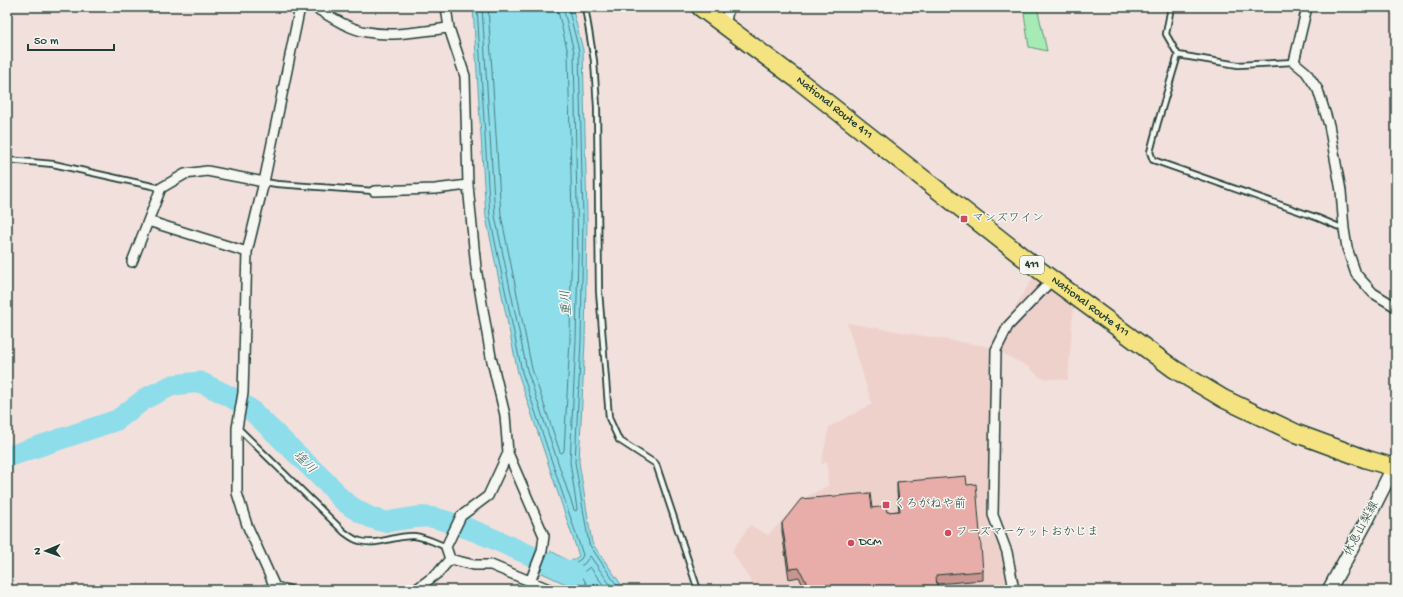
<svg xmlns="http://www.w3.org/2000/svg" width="1403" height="597" font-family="'Gochi Hand','Klee One',sans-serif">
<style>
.built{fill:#efd1cc}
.green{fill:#a6eab5;stroke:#629474}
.water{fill:#8eddeb;stroke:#629da2}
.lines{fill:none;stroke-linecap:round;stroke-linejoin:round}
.shore{stroke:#4b7d7d;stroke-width:1}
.river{stroke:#8eddeb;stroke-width:21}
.lane-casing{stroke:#1f3d34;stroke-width:8}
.street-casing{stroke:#1f3d34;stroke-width:12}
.secondary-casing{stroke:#1f3d34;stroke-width:16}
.highway-casing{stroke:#1f3d34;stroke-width:20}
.lane{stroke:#f6f6f2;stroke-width:4.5}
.street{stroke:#f6f6f2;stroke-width:9}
.secondary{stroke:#f6f6f2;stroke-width:13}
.highway{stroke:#f5e382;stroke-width:17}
.wall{fill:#c89590;stroke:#1f3d34}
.building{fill:#e8ada8;stroke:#1f3d34}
.poi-dot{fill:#d1495b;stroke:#f6f6f2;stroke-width:1.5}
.labels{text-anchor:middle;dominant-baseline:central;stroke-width:3;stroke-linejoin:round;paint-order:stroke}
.shield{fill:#f6f6f2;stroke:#60746d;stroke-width:1}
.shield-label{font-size:11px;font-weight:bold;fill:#1f3d34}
.street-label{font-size:12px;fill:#1f3d34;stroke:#f6f6f2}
.poi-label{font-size:12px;fill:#1f3d34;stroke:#f6f6f2;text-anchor:start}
.water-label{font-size:13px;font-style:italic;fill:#355d59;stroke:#f6f6f2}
</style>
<rect width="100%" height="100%" fill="#f2e0dc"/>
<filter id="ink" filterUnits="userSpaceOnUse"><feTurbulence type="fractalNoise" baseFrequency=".025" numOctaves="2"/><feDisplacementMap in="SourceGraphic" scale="8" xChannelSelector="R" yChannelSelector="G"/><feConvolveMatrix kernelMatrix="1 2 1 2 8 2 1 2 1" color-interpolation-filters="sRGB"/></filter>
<g filter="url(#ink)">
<path class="built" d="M 1038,269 L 1072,295 L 1073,313 L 1068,380 L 1041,378 L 1027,366 L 996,350 L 993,515 L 1014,590 L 756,590 L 732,551 L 750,525 L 768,535 L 805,497 L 828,486 L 827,462 L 821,464 L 829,427 L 872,404 L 847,323 L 991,347 Z"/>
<path class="green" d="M 1023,7 L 1037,7 L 1047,51 L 1029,47 Z"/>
<path class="water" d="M 473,7 L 572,7 L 583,50 L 587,217 L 585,341 L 579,462 L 592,543 L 625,590 L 572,590 L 570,586 L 542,573 L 551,551 L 570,562 L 579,556 L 518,373 L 486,217 Z"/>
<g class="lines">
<path class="shore" d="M 477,7 L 490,217 L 522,372 L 583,555 L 581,559 L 570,566 L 553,558 L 548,570 L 572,582 L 576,590
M 482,7 L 495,216 L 527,370 L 574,510 L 576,511 L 577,509 L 570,462 L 576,340 L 578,255 L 574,52 L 563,7
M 488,7 L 501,215 L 532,369 L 560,452 L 562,453 L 564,451 L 570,340 L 572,217 L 568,53 L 557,7
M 568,7 L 579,51 L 583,217 L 581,341 L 575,462 L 589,544 L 620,590
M 581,590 L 577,580 L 568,575 L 567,573 L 584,564 L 590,556 L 614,590
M 587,590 L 586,583 L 581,574 L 590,567 L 607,590"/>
<path class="river" d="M 7,457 L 117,420 L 146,398 L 173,385 L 200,382 L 229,396 L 250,409 L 333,489 C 341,503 370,520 386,522 C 390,522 395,520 398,520 C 410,518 422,515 435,518 C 483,530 527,557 574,573"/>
<defs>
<path id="lane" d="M 585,7 L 594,61 L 597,107 L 599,291 L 609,418 L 619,440 L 656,464 L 698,590
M 1171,7 L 1166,34 L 1178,55 L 1158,122 L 1150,152 L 1153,160 L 1318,218 L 1344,229
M 1178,55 L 1238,65 L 1294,62
M 7,160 L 53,164 L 161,188
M 264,182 L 277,184 L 374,191
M 238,428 L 344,532 C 348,535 354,540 360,541 C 379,546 395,535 414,536 C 425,537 436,543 446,547"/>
<path id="street" d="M 314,7 C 330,16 348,29 367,32 C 394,37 422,31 449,28 L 465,76 L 468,185 L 476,268 L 491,357 L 505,415 L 508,453 L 488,496 L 461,516 L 446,547 L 450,559 L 438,573 L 415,590
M 446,7 L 449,28
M 1307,7 L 1294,62 L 1306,72 L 1318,90 L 1329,125 L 1341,191 L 1344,229 L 1347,248 L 1356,274 L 1373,293 L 1396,307
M 725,25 L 729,7
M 374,191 L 435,189 L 468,185
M 148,221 L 247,252
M 132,262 L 161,188 L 185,174 L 207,171 L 264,182
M 508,453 L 544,536 L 542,551 L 530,582
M 450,559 L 474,565 L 491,565 L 551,590
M 275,587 L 247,525 L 237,493 L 237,428 L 243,393 L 247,252 L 264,182 L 300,7
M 266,590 L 275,587 L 288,590
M 1014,590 L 1007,552 L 993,515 L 996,350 L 1008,326 L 1052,280"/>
<path id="secondary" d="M 1329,590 L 1366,522 L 1396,462"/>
<g id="highway">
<path id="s1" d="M 700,7 L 802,83 L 1038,269 L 1174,369 L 1224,399 L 1298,434 L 1366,459 L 1396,468"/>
</g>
</defs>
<use href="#lane" class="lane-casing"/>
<use href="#street" class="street-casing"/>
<use href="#secondary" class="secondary-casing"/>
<use href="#highway" class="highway-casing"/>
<use href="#lane" class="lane"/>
<use href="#street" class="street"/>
<use href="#secondary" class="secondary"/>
<use href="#highway" class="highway"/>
</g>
<path class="wall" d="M 897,482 L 967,485 L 983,571 L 983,580 L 937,584 L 937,590 L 805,590 L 799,577 L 789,579 L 782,532 L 782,523 L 872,508 L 887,512 L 899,511 L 897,492 Z"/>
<path class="building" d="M 966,476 L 967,485 L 976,484 L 983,571 L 936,575 L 937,590 L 810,590 L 799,568 L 789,569 L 782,523 L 801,499 L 870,493 L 872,508 L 886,506 L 887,512 L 900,511 L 897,482 Z"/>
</g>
<g class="poi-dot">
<rect x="960" y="215" width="8" height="8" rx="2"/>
<rect x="882" y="501" width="8" height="8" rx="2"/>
<circle cx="948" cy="533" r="4"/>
<circle cx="851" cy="543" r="4"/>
</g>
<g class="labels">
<rect class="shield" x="1020" y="256" width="24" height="18" rx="3"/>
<g class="shield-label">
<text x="1032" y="265">411</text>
</g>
<g class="street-label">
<text stroke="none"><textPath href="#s1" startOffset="168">National Route 411</textPath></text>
<text stroke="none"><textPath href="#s1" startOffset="492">National Route 411</textPath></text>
<text transform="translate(1362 529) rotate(-62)">休息山梨線</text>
</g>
<g class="poi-label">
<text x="972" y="219">マンズワイン</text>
<text x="894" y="505">くろがねや前</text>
<text x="956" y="533">フーズマーケットおかじま</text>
<text x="859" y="543">DCM</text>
</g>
<g class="water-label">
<text transform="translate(567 303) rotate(-94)">重川</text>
<text transform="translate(304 463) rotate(45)">塩川</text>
</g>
</g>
<rect width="1403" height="597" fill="none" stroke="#f6f6f2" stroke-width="24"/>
<rect x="12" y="12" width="1379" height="573" fill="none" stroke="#1f3d34" stroke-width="1.5" filter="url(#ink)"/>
<g transform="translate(46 551) rotate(268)" stroke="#f6f6f2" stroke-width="3" paint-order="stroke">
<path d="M0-3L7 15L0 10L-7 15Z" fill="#1f3d34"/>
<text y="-6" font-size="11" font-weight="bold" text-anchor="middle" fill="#1f3d34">N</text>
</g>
<path d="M28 44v6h86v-6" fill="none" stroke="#1f3d34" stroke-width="2"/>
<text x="34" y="44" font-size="12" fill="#1f3d34" stroke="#f6f6f2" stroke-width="3" paint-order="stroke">50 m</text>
</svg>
